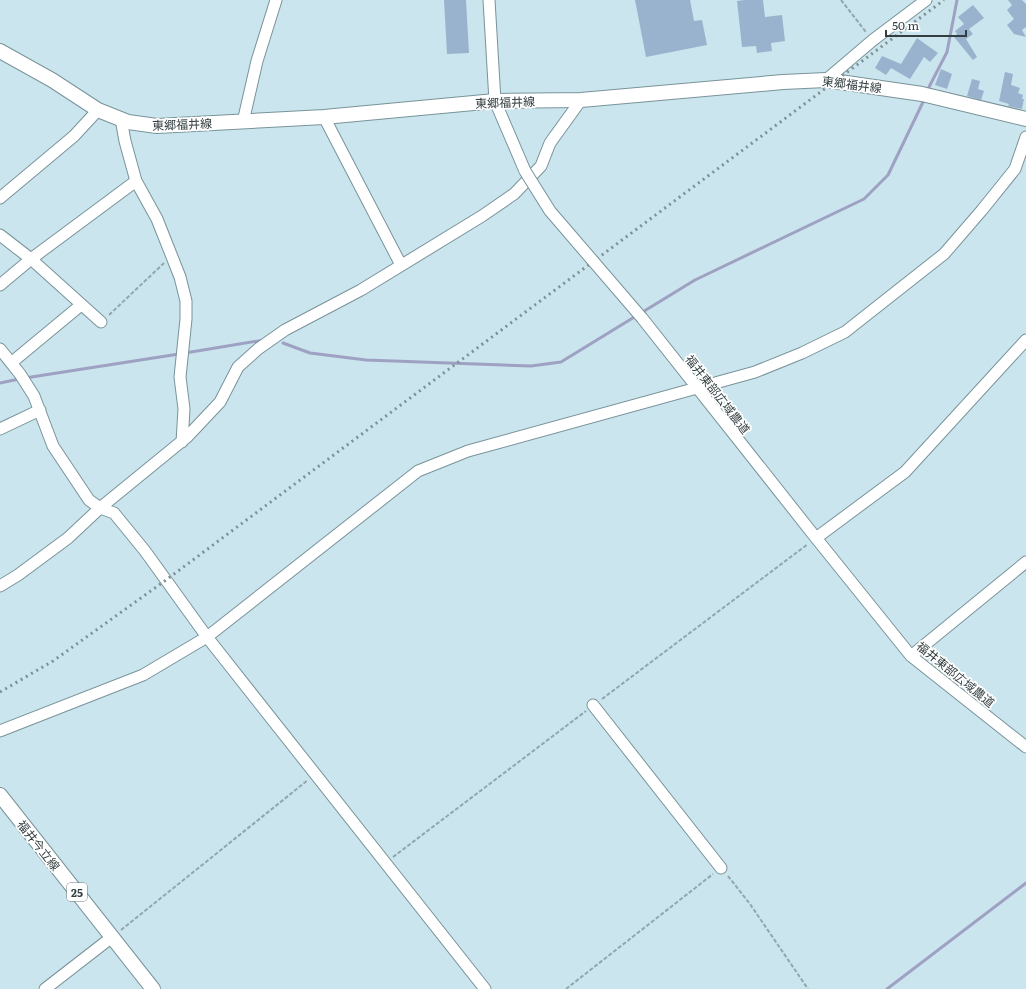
<svg xmlns="http://www.w3.org/2000/svg" width="1026" height="989" font-family="Literata,'Noto Sans JP',serif">
<style>
.lines{fill:none;stroke-linecap:round;stroke-linejoin:round}
.stream{stroke:#9fa1c3;stroke-width:3}
.building{fill:#99b3ce}
.minor-casing{stroke:#79939a;stroke-width:13}
.major-casing{stroke:#79939a;stroke-width:16}
.path{stroke:#91a6ad;stroke-width:2;stroke-dasharray:4 2;stroke-linecap:butt}
.minor{stroke:#fff;stroke-width:11}
.major{stroke:#fff;stroke-width:14}
.rail{stroke:#7d9095;stroke-width:3;stroke-dasharray:2 4;stroke-linecap:butt}
.minor-bridge-casing{stroke:#79939a;stroke-width:13;stroke-linecap:butt}
.minor-bridge{stroke:#fff;stroke-width:11}
.labels{text-anchor:middle;dominant-baseline:central;stroke-width:3.5;stroke-linejoin:round;paint-order:stroke}
.shield{fill:#fff;stroke:#70787a;stroke-width:1}
.shield-label{font-size:11px;font-weight:bold;fill:#333e41}
.street-label{font-size:12px;fill:#333e41;stroke:#fff}
</style>
<rect width="100%" height="100%" fill="#cae5ed"/>
<g class="lines">
<path class="stream" d="M 928,89 L 947,52 L 957,0
M 641,313 L 695,280 L 864,199 L 888,175 L 924,100
M 283,343 L 310,353 L 366,360 L 531,366 L 561,362 L 636,316
M 185,353 L 264,340
M 25,378 L 179,354
M 0,383 L 19,379
M 887,989 L 1026,883"/>
</g>
<path class="building" d="M 444,0 L 466,0 L 469,53 L 447,54 Z
M 635,0 L 690,0 L 694,21 L 702,20 L 707,45 L 646,57 Z
M 745,0 L 763,0 L 765,17 L 782,15 L 785,41 L 771,43 L 772,51 L 757,53 L 756,46 L 742,47 L 737,1 Z
M 1008,0 L 1022,0 L 1026,4 L 1026,27 L 1022,30 L 1026,37 L 1014,34 L 1007,25 L 1014,19 L 1007,10 L 1012,5 Z
M 973,5 L 984,18 L 969,29 L 973,34 L 966,39 L 977,57 L 973,60 L 954,37 L 957,34 L 955,31 L 964,24 L 958,17 Z
M 917,38 L 938,53 L 930,62 L 924,57 L 910,79 L 891,68 L 886,75 L 875,68 L 882,56 L 901,64 Z
M 941,69 L 952,74 L 947,89 L 935,85 Z
M 1005,72 L 1013,74 L 1011,85 L 1020,88 L 1018,93 L 1023,95 L 1022,99 L 1024,99 L 1022,109 L 1008,106 L 1009,104 L 999,101 Z
M 972,79 L 980,81 L 978,89 L 984,91 L 981,100 L 967,96 Z"/>
<g class="lines">
<defs>
<path id="minor" d="M 489,0 L 495,101 L 525,171
M 826,80 L 873,40 L 926,0
M 324,117 L 401,265
M 121,119 L 125,141 L 136,181 L 157,219 L 180,277 L 186,301 L 186,319 L 180,377 L 184,409 L 182,442
M 243,122 L 257,61 L 276,0
M 0,198 L 74,136 L 98,110
M 0,235 L 31,259 L 101,322
M 0,285 L 31,259 L 136,181
M 642,318 L 816,538 L 911,656 L 1026,747
M 0,349 L 20,374 L 34,396 L 53,446 L 89,500 L 100,508 L 114,513 L 145,551 L 207,637 L 485,989
M 11,363 L 81,305
M 0,429 L 40,410
M 816,538 L 905,472 L 1026,340
M 0,586 L 18,575 L 68,538 L 100,508 L 187,437 L 220,402 L 238,367 L 258,349 L 285,330 L 361,290 L 482,216 L 514,194 L 541,166 L 550,143 L 581,100
M 911,656 L 1026,562
M 593,705 L 721,868
M 0,731 L 143,675 L 207,637 L 418,471 L 468,451 L 755,372 L 802,353 L 845,332 L 944,254 L 982,210 L 1015,169 L 1026,137
M 45,989 L 112,937"/>
<path id="major" d="M 0,51 L 52,80 L 98,110 L 128,122 L 157,126 L 324,117 L 495,101 L 581,100 L 783,82 L 826,80 L 922,94 L 1026,119
M 0,795 L 153,989"/>
</defs>
<use href="#minor" class="minor-casing"/>
<use href="#major" class="major-casing"/>
<path class="path" d="M 841,0 L 866,32
M 109,315 L 164,263
M 602,699 L 808,544
M 393,857 L 586,711
M 728,876 L 750,904 L 808,989
M 121,930 L 308,780
M 566,989 L 713,874"/>
<use href="#minor" class="minor"/>
<use href="#major" class="major"/>
<path class="rail" d="M 0,692 L 53,661 L 166,580 L 944,0"/>
<defs>
<path id="minor-bridge" d="M 525,171 L 550,211 L 642,318"/>
</defs>
<use href="#minor-bridge" class="minor-bridge-casing"/>
<use href="#minor-bridge" class="minor-bridge"/>
</g>
<g class="labels">
<rect class="shield" x="67" y="883" width="20" height="18" rx="3"/>
<g class="shield-label">
<text x="77" y="892">25</text>
</g>
<g class="street-label">
<text transform="translate(852 84) rotate(7)">東郷福井線</text>
<text transform="translate(505 102) rotate(-2)">東郷福井線</text>
<text transform="translate(182 124) rotate(-2)">東郷福井線</text>
<text transform="translate(718 394) rotate(52)">福井東部広域農道</text>
<text transform="translate(956 674) rotate(39)">福井東部広域農道</text>
<text transform="translate(39 845) rotate(52)">福井今立線</text>
</g>
</g>
<path d="M886 30v6h80v-6" fill="none" stroke="#333e41" stroke-width="2"/>
<text x="892" y="30" font-size="12" fill="#333e41" stroke="#ffffff" stroke-width="3" paint-order="stroke">50 m</text>
</svg>
